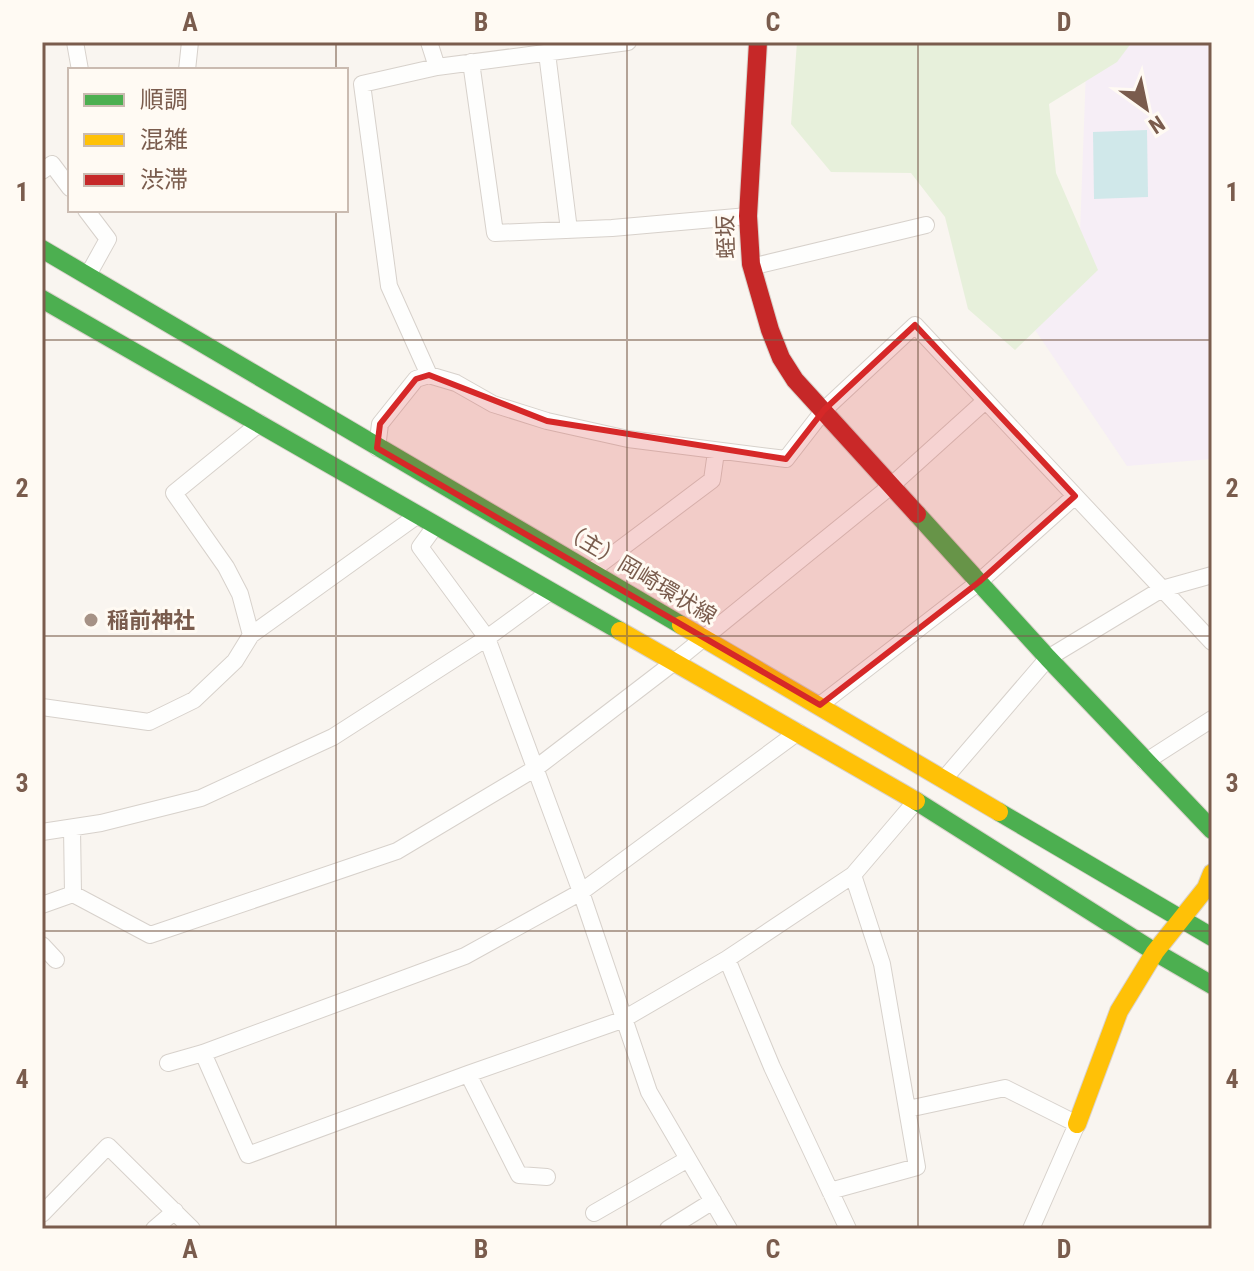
<svg xmlns="http://www.w3.org/2000/svg" width="1254" height="1271" font-family="'Roboto Condensed','Noto Sans JP',sans-serif">
<style>
.education{fill:#f6eef6}
.green{fill:#e7f0db}
.water{fill:#d0e8ea}
.lines{fill:none;stroke-linecap:round;stroke-linejoin:round}
.street-casing{stroke:#d7d1cb;stroke-width:18}
.fast-casing{stroke:#d9d2cb;stroke-width:20}
.slow-casing{stroke:#d9d2cb;stroke-width:20}
.jam-casing{stroke:#d9d2cb;stroke-width:20}
.street{stroke:#fefefd;stroke-width:16}
.fast{stroke:#4caf50;stroke-width:18}
.slow{stroke:#ffc107;stroke-width:18}
.jam{stroke:#c62828;stroke-width:18}
.marked{fill:#d62828;fill-opacity:0.2;stroke:#d62828;stroke-width:6;stroke-linejoin:round}
.grid{fill:none;stroke:#7a5c4d;stroke-width:2;stroke-opacity:0.55}
.poi-dot{fill:#a69286;stroke:#fffaf3;stroke-width:3}
.labels{text-anchor:middle;dominant-baseline:central;stroke-width:6;stroke-linejoin:round;paint-order:stroke}
.street-label{font-size:22px;fill:#7a5c4d;stroke:#fffaf3}
.poi-label{font-size:22px;font-weight:bold;fill:#7a5c4d;stroke:#fffaf3;text-anchor:start}
.neatline{fill:none;stroke:#7a5c4d;stroke-width:3}
.grid-label{font-size:26px;text-anchor:middle;font-weight:bold;fill:#7a5c4d}
</style>
<rect width="100%" height="100%" fill="#f9f5f0"/>
<path class="education" d="M 1087,42 L 1212,42 L 1212,459 L 1127,466 L 1023,312 L 1079,260 Z"/>
<path class="green" d="M 797,42 L 1132,42 L 1117,62 L 1049,104 L 1056,173 L 1098,270 L 1015,350 L 968,309 L 945,217 L 911,173 L 831,172 L 791,124 Z"/>
<path class="water" d="M 1147,130 L 1148,197 L 1094,199 L 1093,132 Z"/>
<g class="lines">
<defs>
<path id="street" d="M 75,42 L 80,70
M 429,42 L 437,67
M 547,53 L 569,230
M 471,62 L 495,233 L 612,228 L 748,216
M 187,70 L 190,42
M 42,171 L 52,164 L 70,188
M 86,210 L 108,239 L 88,275
M 751,267 L 926,225
M 429,375 L 389,286 L 362,84 L 437,67 L 628,42
M 377,448 L 380,424 L 416,379 L 429,375 L 456,383 L 493,404 L 547,421 L 628,439 L 786,459 L 824,410 L 915,325 L 1212,642
M 436,525 L 420,547 L 487,638 L 581,892 L 649,1092 L 729,1229
M 591,571 L 712,480 L 716,452
M 251,635 L 240,594 L 226,567 L 174,493 L 260,423
M 820,705 L 979,582 L 1075,496
M 42,707 L 149,722 L 194,700 L 235,661 L 251,635 L 418,515
M 1145,762 L 1212,719
M 944,779 L 1048,658 L 1162,589 L 1212,575
M 72,828 L 73,894 L 150,935 L 397,851 L 536,768 L 673,663 L 892,485 L 985,401
M 42,832 L 101,823 L 201,798 L 333,737 L 487,638 L 551,591
M 42,905 L 73,894
M 42,945 L 56,960
M 727,959 L 772,1067 L 848,1229
M 203,1053 L 248,1155 L 468,1074 L 622,1020 L 727,959 L 853,875 L 916,801
M 168,1063 L 203,1053 L 465,956 L 581,892 L 798,732
M 468,1074 L 519,1175 L 547,1177
M 908,1109 L 1005,1088 L 1077,1124 L 1031,1229
M 830,1191 L 917,1167 L 882,964 L 853,875
M 594,1213 L 688,1159
M 42,1214 L 108,1146 L 192,1229
M 154,1229 L 175,1211
M 668,1229 L 713,1201"/>
<path id="fast" d="M 42,249 L 681,625
M 42,299 L 620,631
M 917,514 L 1048,658 L 1212,830
M 916,801 L 1155,952 L 1212,985
M 999,812 L 1212,937"/>
<path id="slow" d="M 681,625 L 999,812
M 620,631 L 916,801
M 1077,1124 L 1119,1011 L 1155,952 L 1206,888 L 1212,873"/>
<path id="jam" d="M 758,42 L 748,216 L 751,264 L 770,330 L 781,358 L 795,380 L 917,514"/>
</defs>
<use href="#street" class="street-casing"/>
<use href="#fast" class="fast-casing"/>
<use href="#slow" class="slow-casing"/>
<use href="#jam" class="jam-casing"/>
<use href="#street" class="street"/>
<use href="#fast" class="fast"/>
<use href="#slow" class="slow"/>
<use href="#jam" class="jam"/>
</g>
<path class="marked" d="M 915,325 L 1075,496 L 979,582 L 820,705 L 377,448 L 380,424 L 416,379 L 429,375 L 547,421 L 786,459 L 824,410 Z"/>
<path class="grid" d="M 336,42 L 336,70M 627,42 L 627,1229M 918,42 L 918,1229M 336,210 L 336,1229M 42,340 L 1212,340M 42,636 L 1212,636M 42,931 L 1212,931"/>
<circle class="poi-dot" cx="91" cy="620" r="8"/>
<g class="labels">
<g class="street-label">
<text transform="translate(726 237) rotate(-92)">蛭坂</text>
<text transform="translate(639 573) rotate(31)">（主）岡崎環状線</text>
</g>
<g class="poi-label">
<text x="107" y="620">稲前神社</text>
</g>
</g>
<rect width="1254" height="1271" fill="none" stroke="#fffaf3" stroke-width="88"/>
<rect x="68" y="68" width="280" height="144" fill="#fffaf3" stroke="#cabbb1" stroke-width="2"/>
<rect x="84" y="94" width="40" height="12" fill="#4caf50" stroke="#cabbb1" stroke-width="2"/>
<text x="140" y="108" font-size="24" fill="#7a5c4d">順調</text>
<rect x="84" y="134" width="40" height="12" fill="#ffc107" stroke="#cabbb1" stroke-width="2"/>
<text x="140" y="148" font-size="24" fill="#7a5c4d">混雑</text>
<rect x="84" y="174" width="40" height="12" fill="#c62828" stroke="#cabbb1" stroke-width="2"/>
<text x="140" y="188" font-size="24" fill="#7a5c4d">渋滞</text>
<g transform="translate(1146 108) rotate(147)" stroke="#fffaf3" stroke-width="6" paint-order="stroke">
<path d="M0-6L14 30L0 20L-14 30Z" fill="#7a5c4d"/>
<text y="-12" font-size="22" font-weight="bold" text-anchor="middle" fill="#7a5c4d">N</text>
</g>
<rect x="44" y="44" width="1166" height="1183" class="neatline"/>
<g class="grid-label">
<text x="190" y="31">A</text>
<text x="481" y="31">B</text>
<text x="773" y="31">C</text>
<text x="1064" y="31">D</text>
<text x="22" y="201">1</text>
<text x="1232" y="201">1</text>
<text x="22" y="497">2</text>
<text x="1232" y="497">2</text>
<text x="22" y="792">3</text>
<text x="1232" y="792">3</text>
<text x="22" y="1088">4</text>
<text x="1232" y="1088">4</text>
<text x="190" y="1258">A</text>
<text x="481" y="1258">B</text>
<text x="773" y="1258">C</text>
<text x="1064" y="1258">D</text>
</g>
</svg>
